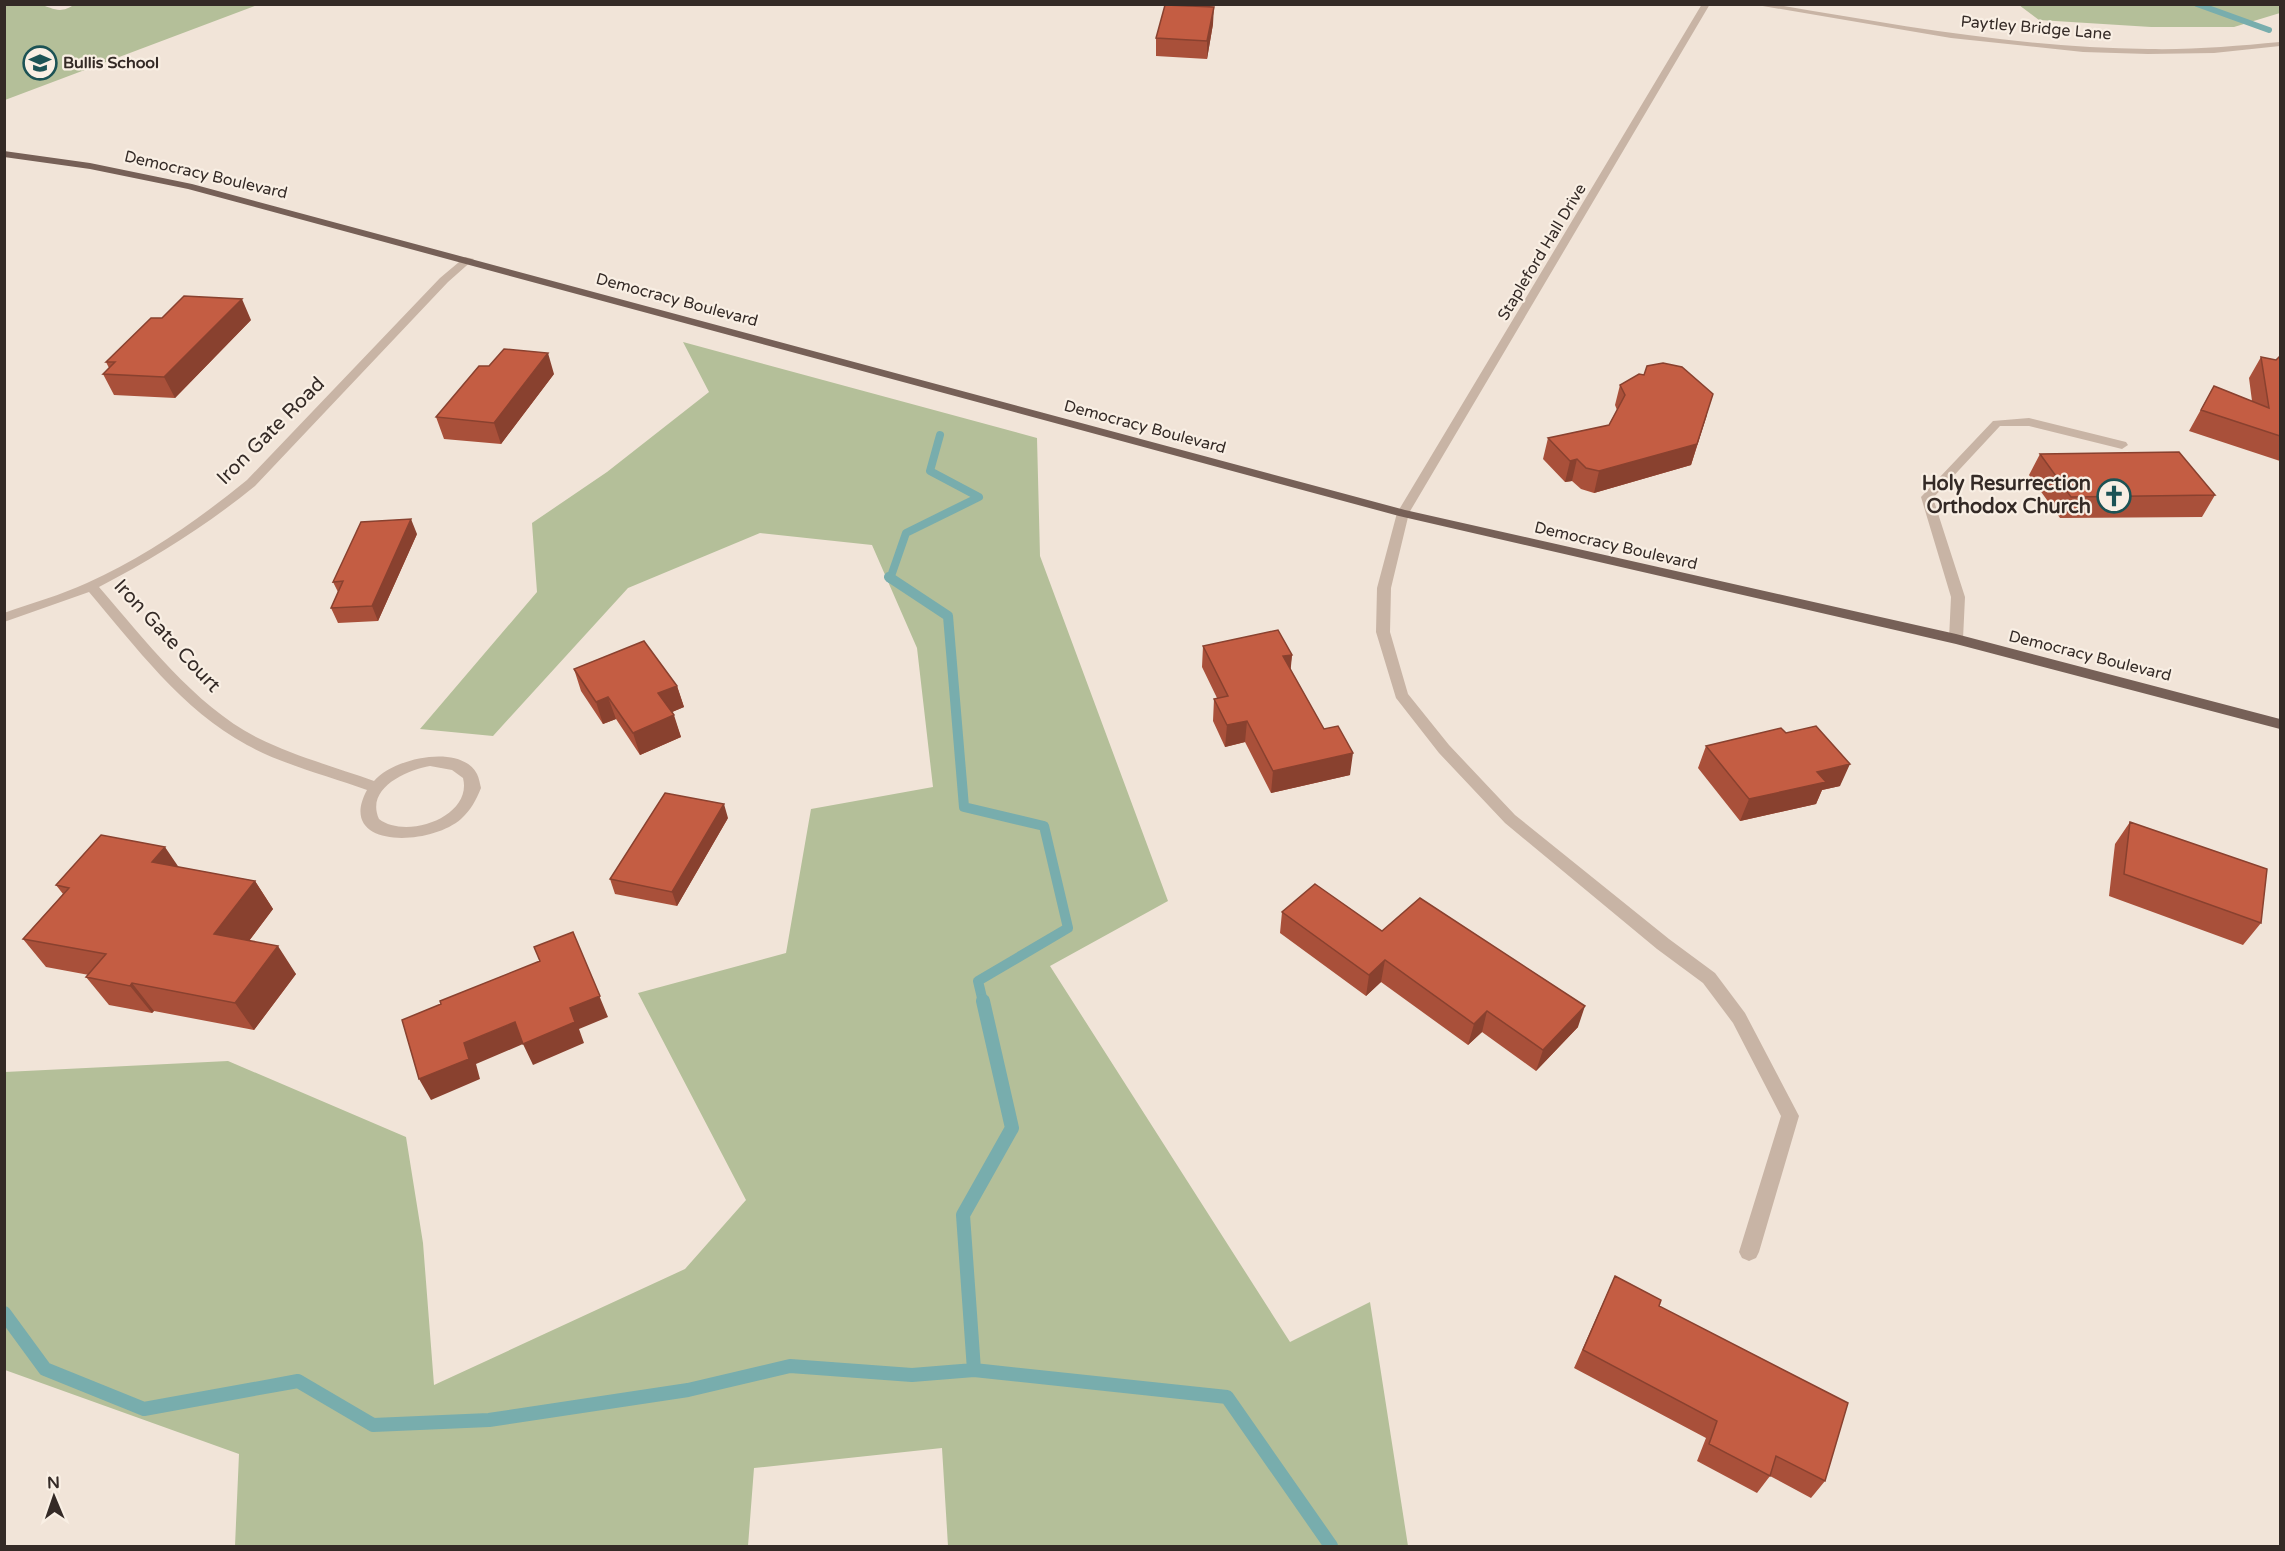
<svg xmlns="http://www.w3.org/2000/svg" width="2285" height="1551" font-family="'Varela Round',sans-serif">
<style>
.green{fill:#b4bf99}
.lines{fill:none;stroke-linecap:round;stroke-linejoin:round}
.stream-far3{stroke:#78adad;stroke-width:6}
.stream-far2{stroke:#78adad;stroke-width:8}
.stream-far1{stroke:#78adad;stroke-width:10}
.stream{stroke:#78adad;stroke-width:14}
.minor{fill:#c8b4a5;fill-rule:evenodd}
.major{fill:#766057;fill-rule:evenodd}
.wall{fill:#a9503a}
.shaded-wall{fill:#89412f}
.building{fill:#c45d43;stroke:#89412f;stroke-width:1.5}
.labels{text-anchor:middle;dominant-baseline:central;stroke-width:4.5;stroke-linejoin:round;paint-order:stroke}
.far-street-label{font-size:16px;fill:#342a26;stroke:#f9efe4}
.far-poi-label{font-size:16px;font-weight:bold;fill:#342a26;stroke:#f9efe4;text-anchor:start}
.street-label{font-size:20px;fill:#342a26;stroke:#f9efe4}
.poi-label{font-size:20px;font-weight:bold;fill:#342a26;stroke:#f9efe4;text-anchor:end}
</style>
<rect width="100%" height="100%" fill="#f1e4d8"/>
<path class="green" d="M 75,4 L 257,4 L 257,5 L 5,100 L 5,5 C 15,4 29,2 39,4 C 53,8 60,15 75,4 Z
M 2280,4 L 2280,13 L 2234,27 L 2151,27 L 2039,20 L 2019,5 Z
M 683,342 L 1037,438 L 1040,556 L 1168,901 L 1050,966 L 1290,1342 L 1370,1302 L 1408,1546 L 948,1546 L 942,1448 L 754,1468 L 748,1546 L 235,1546 L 239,1454 L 5,1370 L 5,1072 L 228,1061 L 406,1137 L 423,1243 L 434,1385 L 685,1269 L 746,1200 L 638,993 L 786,953 L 811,809 L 933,787 L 917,648 L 872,545 L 760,533 L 628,588 L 493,736 L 420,729 L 537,592 L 532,523 L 607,472 L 709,392 Z"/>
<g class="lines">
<path class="stream-far3" d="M 2197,4 L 2269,30"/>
<path class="stream-far2" d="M 890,579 L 906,533 L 979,497 L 930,471 L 940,435"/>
<path class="stream-far1" d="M 889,577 L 948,616 L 964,807 L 1044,826 L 1068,928 L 978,981 L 983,1002"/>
<path class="stream" d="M 983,1001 L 1012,1128 L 963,1215 L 974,1370 L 1227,1397 L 1331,1546
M 4,1313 L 45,1369 L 144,1409 L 298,1381 L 373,1425 L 489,1420 L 688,1390 L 790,1366 L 912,1375 L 974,1370"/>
<path class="minor" d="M 1702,4 L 1710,4 L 1409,513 L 1391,588 L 1390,632 L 1408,694 L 1449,745 L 1515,815 L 1669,939 L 1715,973 L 1745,1013 L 1799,1116 L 1759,1252 L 1756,1258 L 1749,1261 L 1742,1258 L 1739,1252 L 1781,1116 L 1733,1023 L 1703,983 L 1657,949 L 1505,823 L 1439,753 L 1396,698 L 1376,632 L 1377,588 L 1397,513 Z
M 1751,4 L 1772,4 C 1897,25 2022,48 2148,49 C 2192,50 2236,46 2280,42 L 2280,46 L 2214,53 L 2148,54 L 2083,52 L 1951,38 Z
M 465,257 L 474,259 L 448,282 L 255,486 C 207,525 155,558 99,587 C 145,640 195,706 258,738 C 294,756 335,767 374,781 C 393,758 461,743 477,774 C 479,778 480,784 481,788 C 476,800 471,810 461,819 C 429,847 335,849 367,790 C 328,776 284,765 247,745 C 182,710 135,646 89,592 L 4,622 L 4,613 C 32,603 61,595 87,583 C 145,557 198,520 247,480 L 440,278 ZM 430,766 L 452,770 L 463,778 C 473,817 406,840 379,819 C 365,788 407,770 430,766 Z
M 2029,418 L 2126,442 L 2128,445 L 2122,449 L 2029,426 L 2000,426 L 1933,498 L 1965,597 L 1963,639 L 1961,642 L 1951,642 L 1949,639 L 1951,597 L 1921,497 L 1993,421 Z"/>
<path class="major" d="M 4,151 L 90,163 L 192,184 L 1405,510 L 1956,634 L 2280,719 L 2280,729 L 1956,644 L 1399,516 L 188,189 L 90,169 L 4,157 Z"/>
</g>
<path class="wall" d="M 1213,24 L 1207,59 L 1156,56 L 1156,38 Z
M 251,320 L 175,398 L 114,395 L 103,374 L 109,368 L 106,362 Z
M 2280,356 L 2280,461 L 2189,431 L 2214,386 L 2252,401 L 2249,378 L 2261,357 L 2276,360 Z
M 554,374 L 501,444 L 444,439 L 436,417 Z
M 1620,385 L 1707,415 L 1691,465 L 1594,493 L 1581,489 L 1572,481 L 1565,482 L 1543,459 L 1548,438 L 1609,425 L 1617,410 L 1615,405 Z
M 2040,454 L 2215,495 L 2202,517 L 2060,518 L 2029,475 Z
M 417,534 L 378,621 L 338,623 L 331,608 L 338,592 L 333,582 Z
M 1203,646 L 1292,655 L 1290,669 L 1350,775 L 1271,793 L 1245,742 L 1225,747 L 1213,721 L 1214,699 L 1217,698 L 1202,667 Z
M 574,669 L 677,686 L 684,707 L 672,712 L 681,737 L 640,755 L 616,719 L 603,724 L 581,691 Z
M 1786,733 L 1840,786 L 1822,790 L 1816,804 L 1740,821 L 1698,768 L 1706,746 Z
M 728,818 L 677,906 L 615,894 L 610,879 Z
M 2130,822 L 2261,923 L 2243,945 L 2109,896 L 2115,844 Z
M 178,867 L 255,881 L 273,909 L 249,941 L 296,974 L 254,1030 L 154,1011 L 152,1013 L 109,1005 L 86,977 L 89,975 L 46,967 L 23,939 L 63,894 L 56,885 Z
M 1282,912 L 1382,931 L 1578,1027 L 1536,1071 L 1482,1032 L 1468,1045 L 1381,982 L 1366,996 L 1280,933 Z
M 1615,1276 L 1659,1306 L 1825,1481 L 1811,1498 L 1770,1476 L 1757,1493 L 1697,1461 L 1706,1438 L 1574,1368 Z"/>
<path class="shaded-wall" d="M 1214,7 L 1213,24 L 1207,59 L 1207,41 Z
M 242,299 L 251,320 L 175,398 L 164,377 Z
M 548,353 L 554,374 L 501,444 L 494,423 Z
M 1713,394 L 1691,465 L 1594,493 L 1599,471 Z
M 1577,459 L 1572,481 L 1565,482 L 1570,461 Z
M 411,519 L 417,534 L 378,621 L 372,606 Z
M 1292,655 L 1290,677 L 1283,656 Z
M 677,686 L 684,707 L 665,715 L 658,693 Z
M 608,697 L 616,719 L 603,724 L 596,702 Z
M 674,715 L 681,737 L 640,755 L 633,733 Z
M 1247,721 L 1245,742 L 1225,747 L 1227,725 Z
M 1353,753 L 1350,775 L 1271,793 L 1273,771 Z
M 1850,764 L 1840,786 L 1822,790 L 1816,804 L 1740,821 L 1749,799 L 1817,772 Z
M 724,804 L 728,818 L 677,906 L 672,892 Z
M 165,847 L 184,875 L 152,862 Z
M 255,881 L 273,909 L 233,962 L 214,934 Z
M 573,932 L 608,1017 L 579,1029 L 584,1043 L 533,1065 L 523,1044 L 476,1064 L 480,1079 L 431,1100 L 419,1079 L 464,1043 L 515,1022 L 570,1008 Z
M 278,946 L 296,974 L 254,1030 L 235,1003 Z
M 1385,960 L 1381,982 L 1366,996 L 1369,975 Z
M 132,983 L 154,1011 L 152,1013 L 130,986 Z
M 1585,1006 L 1578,1027 L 1536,1071 L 1543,1050 Z
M 1487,1011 L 1482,1032 L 1468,1045 L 1474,1024 Z"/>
<path class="building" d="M 1165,5 L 1214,7 L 1207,41 L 1156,38 Z
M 184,296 L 242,299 L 164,377 L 103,374 L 115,362 L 106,362 L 151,318 L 162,318 Z
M 504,349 L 548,353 L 494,423 L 436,417 L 479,366 L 489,366 Z
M 2280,356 L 2280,436 L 2201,410 L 2214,386 L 2269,408 L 2261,357 L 2276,360 Z
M 1663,363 L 1682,367 L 1713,394 L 1697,444 L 1599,471 L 1586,468 L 1577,459 L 1570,461 L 1548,438 L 1609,425 L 1625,395 L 1620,385 L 1639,374 L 1644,375 L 1647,366 Z
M 2179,452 L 2215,495 L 2071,497 L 2040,454 Z
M 411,519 L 372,606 L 331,608 L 343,581 L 333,582 L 361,522 Z
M 1278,630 L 1292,655 L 1283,656 L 1324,729 L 1338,726 L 1353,753 L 1273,771 L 1247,721 L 1227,725 L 1214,699 L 1228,696 L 1203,646 Z
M 644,641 L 677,686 L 658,693 L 674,715 L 633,733 L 608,697 L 596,702 L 574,669 Z
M 1816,726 L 1850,764 L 1817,772 L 1826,782 L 1749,799 L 1706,746 L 1781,728 L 1786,733 Z
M 665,793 L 724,804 L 672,892 L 610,879 Z
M 2130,822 L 2267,869 L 2261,923 L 2124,874 Z
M 101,835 L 165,847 L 152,862 L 255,881 L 214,934 L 278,946 L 235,1003 L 132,983 L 130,986 L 86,977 L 106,954 L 23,939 L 69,888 L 56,885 Z
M 1315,884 L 1382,931 L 1420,898 L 1585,1006 L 1543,1050 L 1487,1011 L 1474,1024 L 1385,960 L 1369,975 L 1282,912 Z
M 573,932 L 600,996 L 570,1008 L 575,1022 L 523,1044 L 515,1022 L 464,1043 L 469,1059 L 419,1079 L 402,1020 L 441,1004 L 440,1001 L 540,961 L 534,947 Z
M 1615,1276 L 1661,1300 L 1659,1306 L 1848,1403 L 1825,1481 L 1776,1456 L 1770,1476 L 1709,1444 L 1717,1421 L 1583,1350 Z"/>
<defs>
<symbol id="school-ring" viewBox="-11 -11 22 22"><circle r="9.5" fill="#f9efe4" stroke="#1c5355" stroke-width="1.5"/><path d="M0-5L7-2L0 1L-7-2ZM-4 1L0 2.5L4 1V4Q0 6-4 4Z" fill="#1c5355"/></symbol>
<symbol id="church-ring" viewBox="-11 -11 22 22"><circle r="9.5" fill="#f9efe4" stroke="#1c5355" stroke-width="1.5"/><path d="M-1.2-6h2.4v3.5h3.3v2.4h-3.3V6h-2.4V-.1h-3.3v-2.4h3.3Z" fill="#1c5355"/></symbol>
</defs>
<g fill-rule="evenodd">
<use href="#school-ring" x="21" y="44" width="38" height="38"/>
<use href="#church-ring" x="2095" y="477" width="38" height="38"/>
</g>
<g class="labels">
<g class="far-street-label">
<text transform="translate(2036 28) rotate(5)">Paytley Bridge Lane</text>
<text transform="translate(206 175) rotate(13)">Democracy Boulevard</text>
<text transform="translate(1542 252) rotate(-59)">Stapleford Hall Drive</text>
<text transform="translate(677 300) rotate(15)">Democracy Boulevard</text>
<text transform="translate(1145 427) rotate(15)">Democracy Boulevard</text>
<text transform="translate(1616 546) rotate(13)">Democracy Boulevard</text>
<text transform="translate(2090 656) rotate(14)">Democracy Boulevard</text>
</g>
<g class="far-poi-label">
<text x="63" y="63">Bullis School</text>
</g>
<g class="street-label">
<text transform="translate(271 431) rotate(-45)">Iron Gate Road</text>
<text transform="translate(167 636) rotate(47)">Iron Gate Court</text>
</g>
<g class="poi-label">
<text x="2091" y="484">Holy Resurrection<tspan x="2091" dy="23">Orthodox Church</tspan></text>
</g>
</g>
<rect width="2285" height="1551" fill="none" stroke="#342a26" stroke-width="12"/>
<g transform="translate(54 1497) rotate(358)" stroke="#f9efe4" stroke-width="4.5" paint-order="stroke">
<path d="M0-4.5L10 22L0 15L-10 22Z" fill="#342a26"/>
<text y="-9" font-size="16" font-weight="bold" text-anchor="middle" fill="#342a26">N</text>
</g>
</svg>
